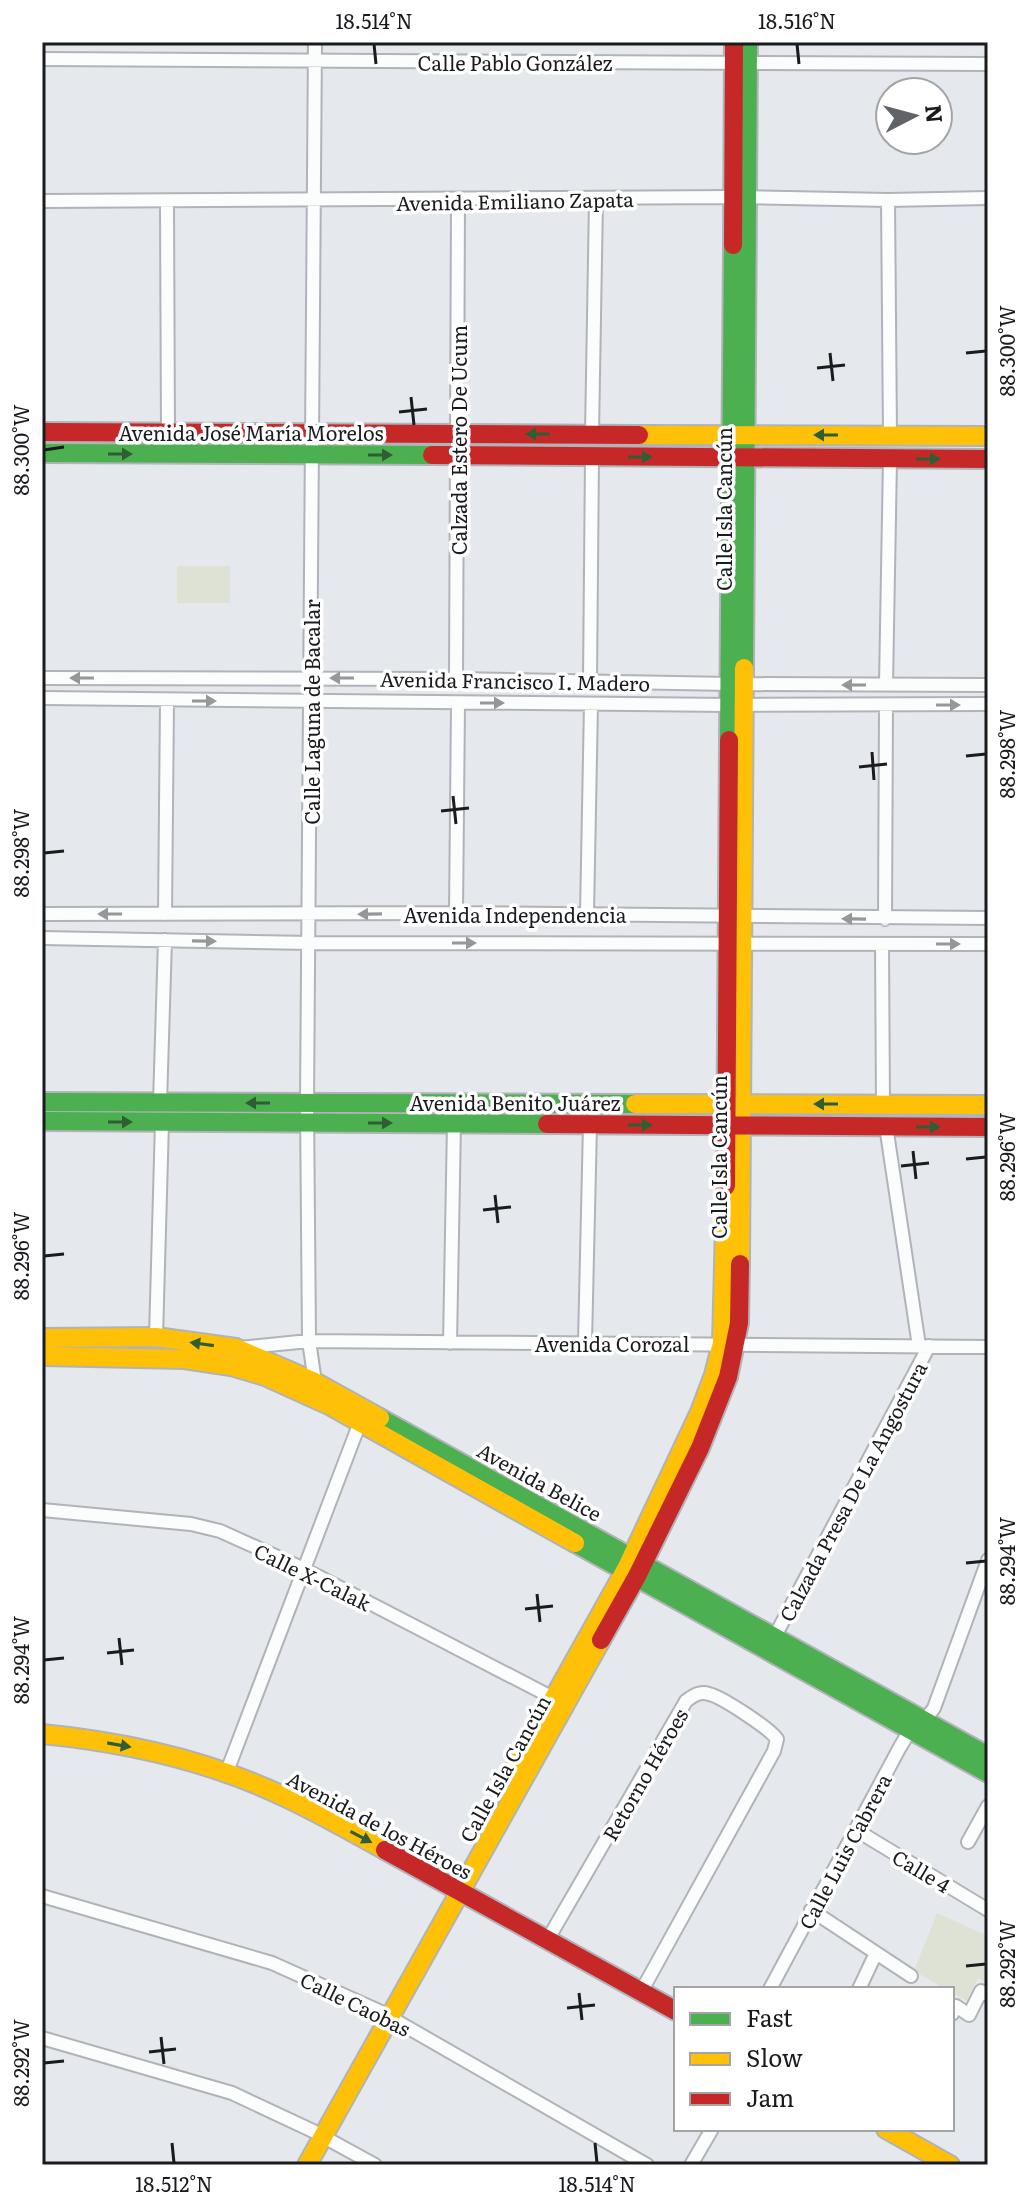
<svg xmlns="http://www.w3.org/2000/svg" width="1030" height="2207" font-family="Literata,serif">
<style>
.green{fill:#dee2d5}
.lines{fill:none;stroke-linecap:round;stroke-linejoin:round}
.street-casing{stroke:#b0b3b7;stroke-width:16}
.fast-casing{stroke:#b0b3b7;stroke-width:22}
.slow-casing{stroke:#b0b3b7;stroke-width:22}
.jam-casing{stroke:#b0b3b7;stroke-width:22}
.street{stroke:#fbfcfc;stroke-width:12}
.fast{stroke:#4caf50;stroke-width:18}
.slow{stroke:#ffc107;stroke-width:18}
.jam{stroke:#c62828;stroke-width:18}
.oneway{fill:#305e34}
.oneway2{fill:#959798}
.ticks{fill:none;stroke:#191b1e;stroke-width:3}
.labels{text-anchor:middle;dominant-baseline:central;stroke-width:7;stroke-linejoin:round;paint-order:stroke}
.street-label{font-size:20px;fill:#191b1e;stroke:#fff}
.neatline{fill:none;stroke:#191b1e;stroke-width:3}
.ticks-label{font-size:20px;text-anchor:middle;fill:#191b1e}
</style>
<rect width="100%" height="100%" fill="#e5e9ee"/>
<path class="green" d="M 177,566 L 230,566 L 230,603 L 177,603 Z
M 937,1913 L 988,1936 L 988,1983 L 978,1978 L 967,2001 L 952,1993 L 952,1989 L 945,1989 L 914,1971 Z"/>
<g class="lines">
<defs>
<path id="street" d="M 315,42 L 307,1103 L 309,1341 L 315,1382
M 42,59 C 357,63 673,61 988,64
M 888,200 L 890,435
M 42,201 L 733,197 L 888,200 L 988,198
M 167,202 L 168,433
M 592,434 L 596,200
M 42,678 L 456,679 L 730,684 L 988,685
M 456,679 L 458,201
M 590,681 L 592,457
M 886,685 L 890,459
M 42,698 L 729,705 L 988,704
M 456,913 L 458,703
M 42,914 L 456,913 L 988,918
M 165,914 L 167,701
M 587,914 L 591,704
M 885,919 L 886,705
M 42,938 L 310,943 L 988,944
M 882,944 L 883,1104
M 160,1103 L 165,940
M 886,1126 L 919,1346
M 156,1337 L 162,1122
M 585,1342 L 590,1125
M 450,1343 L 454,1124
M 240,1348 L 309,1341 L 988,1347
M 42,1510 L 191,1524 L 220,1531 L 304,1569 L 559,1701
M 775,1636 L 929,1346
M 226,1774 L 362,1417
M 856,1830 L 988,1910
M 968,1842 L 988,1806
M 42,1896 L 272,1963 L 379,2011 L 647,2165
M 811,1910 L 911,1976
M 548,1939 L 686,1701 C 693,1696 699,1691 709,1694 C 722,1697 769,1728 777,1739 L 774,1751 L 641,1992
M 770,1989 L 900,1747 L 911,1729 L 925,1720 L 934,1708 L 988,1560
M 859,1989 L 876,1953
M 952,2014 L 956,2006 L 969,2015 L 981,1991 L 988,1995
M 42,2038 L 232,2093 L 313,2131 L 375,2165
M 691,2165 L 712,2129"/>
<path id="fast" d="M 42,453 L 432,455
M 744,668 L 748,42
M 729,740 L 733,245
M 42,1102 L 635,1104
M 42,1121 L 547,1124
M 380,1418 L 988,1756
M 575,1543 L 988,1773"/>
<path id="slow" d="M 639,435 L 988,436
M 635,1104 L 988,1105
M 740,1264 L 744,668
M 42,1338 L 156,1337 L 236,1348 L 315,1382 L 380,1418
M 42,1356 L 184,1359 L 231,1366 L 265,1376 L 329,1405 L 575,1543
M 42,1734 C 125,1742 207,1760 283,1796 C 318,1812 352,1832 385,1850
M 512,1773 L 626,1569 L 700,1412 L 714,1375 L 722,1343 L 726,1186
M 886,2129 L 950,2165
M 307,2165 L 601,1640"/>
<path id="jam" d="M 733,245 L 734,42
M 42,432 L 639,435
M 432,455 L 988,459
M 547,1124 L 988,1127
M 726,1186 L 729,740
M 601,1640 L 637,1576 L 700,1448 L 728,1377 L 739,1323 L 740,1264
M 385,1850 L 676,2011"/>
</defs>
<use href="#street" class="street-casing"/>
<use href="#fast" class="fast-casing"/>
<use href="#slow" class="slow-casing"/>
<use href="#jam" class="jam-casing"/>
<use href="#street" class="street"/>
<use href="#fast" class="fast"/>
<use href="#slow" class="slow"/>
<use href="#jam" class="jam"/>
</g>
<defs><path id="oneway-solid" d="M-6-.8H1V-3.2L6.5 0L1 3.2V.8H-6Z" transform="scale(2)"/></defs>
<g class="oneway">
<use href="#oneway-solid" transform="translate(538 434) rotate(-180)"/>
<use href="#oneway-solid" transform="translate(826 435) rotate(-180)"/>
<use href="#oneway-solid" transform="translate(120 454)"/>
<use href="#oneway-solid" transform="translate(380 455)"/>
<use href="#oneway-solid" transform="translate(640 457)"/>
<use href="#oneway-solid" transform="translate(928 459)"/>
<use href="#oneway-solid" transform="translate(258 1103) rotate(-180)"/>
<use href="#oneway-solid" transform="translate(826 1104) rotate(-180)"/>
<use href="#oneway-solid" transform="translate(120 1122)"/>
<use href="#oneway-solid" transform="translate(380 1123)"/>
<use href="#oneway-solid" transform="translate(640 1125)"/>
<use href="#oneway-solid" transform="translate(928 1127)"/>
<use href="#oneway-solid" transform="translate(202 1344) rotate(-172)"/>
<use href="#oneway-solid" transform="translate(119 1745) rotate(10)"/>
<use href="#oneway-solid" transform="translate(361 1837) rotate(28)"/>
</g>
<g class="oneway2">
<use href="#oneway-solid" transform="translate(82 678) rotate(180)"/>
<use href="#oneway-solid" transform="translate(342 678) rotate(-180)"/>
<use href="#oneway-solid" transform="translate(854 685) rotate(-180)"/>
<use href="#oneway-solid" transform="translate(204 701)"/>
<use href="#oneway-solid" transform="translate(492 703)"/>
<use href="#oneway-solid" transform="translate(948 705)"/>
<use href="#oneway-solid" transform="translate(110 914) rotate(180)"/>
<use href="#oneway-solid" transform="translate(370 914) rotate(179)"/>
<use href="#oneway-solid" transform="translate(854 919) rotate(-179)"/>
<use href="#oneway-solid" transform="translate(204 941) rotate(1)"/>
<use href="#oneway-solid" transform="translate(464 943)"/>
<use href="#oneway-solid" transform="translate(948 944)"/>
</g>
<path class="ticks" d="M 374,44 L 376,64M 797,44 L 799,64M 830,353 L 833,381M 966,353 L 986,351M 817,368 L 845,365M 411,397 L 414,425M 399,412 L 427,409M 44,450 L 64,447M 872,752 L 874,780M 966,756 L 986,754M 859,767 L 887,764M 453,796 L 456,824M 441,811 L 469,808M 44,853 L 64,851M 913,1151 L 916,1179M 966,1159 L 986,1157M 901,1166 L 929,1163M 495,1195 L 498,1223M 483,1210 L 511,1207M 44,1256 L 64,1254M 966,1563 L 986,1561M 537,1594 L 540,1622M 525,1609 L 553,1606M 119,1638 L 122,1665M 107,1653 L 134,1650M 44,1660 L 64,1658M 966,1966 L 986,1964M 579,1993 L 582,2020M 567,2008 L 595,2005M 161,2037 L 164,2064M 149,2052 L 176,2049M 44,2063 L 64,2061M 172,2143 L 174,2163M 595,2143 L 597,2163"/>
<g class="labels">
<g class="street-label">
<text x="515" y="62">Calle Pablo González</text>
<text transform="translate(515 200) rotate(-1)">Avenida Emiliano Zapata</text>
<text x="251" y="432">Avenida José María Morelos</text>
<text transform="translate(458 440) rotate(-90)">Calzada Estero De Ucum</text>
<text transform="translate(723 509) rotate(-90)">Calle Isla Cancún</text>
<text transform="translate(515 680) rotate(1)">Avenida Francisco I. Madero</text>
<text transform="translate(311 712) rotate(-90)">Calle Laguna de Bacalar</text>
<text x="515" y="914">Avenida Independencia</text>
<text x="515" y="1102">Avenida Benito Juárez</text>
<text transform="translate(718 1157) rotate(-90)">Calle Isla Cancún</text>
<text x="612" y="1343">Avenida Corozal</text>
<text transform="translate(540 1481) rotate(29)">Avenida Belice</text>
<text transform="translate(852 1491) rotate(-62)">Calzada Presa De La Angostura</text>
<text transform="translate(313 1576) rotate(26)">Calle X-Calak</text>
<text transform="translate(504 1768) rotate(-61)">Calle Isla Cancún</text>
<text transform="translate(644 1774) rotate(-60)">Retorno Héroes</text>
<text transform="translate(380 1824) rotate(28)">Avenida de los Héroes</text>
<text transform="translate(844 1851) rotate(-62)">Calle Luis Cabrera</text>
<text transform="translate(922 1870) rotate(31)">Calle 4</text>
<text transform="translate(356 2003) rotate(26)">Calle Caobas</text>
</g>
</g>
<rect width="1030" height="2207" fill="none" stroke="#ffffff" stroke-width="88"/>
<rect x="674" y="1987" width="280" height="144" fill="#ffffff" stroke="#a3a4a5" stroke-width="2"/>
<rect x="690" y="2013" width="40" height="12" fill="#4caf50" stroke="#a3a4a5" stroke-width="2"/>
<text x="746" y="2027" font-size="24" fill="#191b1e">Fast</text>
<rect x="690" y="2053" width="40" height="12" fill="#ffc107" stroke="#a3a4a5" stroke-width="2"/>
<text x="746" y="2067" font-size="24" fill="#191b1e">Slow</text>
<rect x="690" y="2093" width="40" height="12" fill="#c62828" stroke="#a3a4a5" stroke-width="2"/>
<text x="746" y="2107" font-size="24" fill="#191b1e">Jam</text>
<g transform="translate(914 116) rotate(84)"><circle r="38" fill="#ffffff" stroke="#a3a4a5" stroke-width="2"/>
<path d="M0-6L14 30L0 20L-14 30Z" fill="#606367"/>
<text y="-12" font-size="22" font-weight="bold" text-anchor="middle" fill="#191b1e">N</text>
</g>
<rect x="44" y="44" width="942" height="2119" class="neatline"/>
<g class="ticks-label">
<text x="374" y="29">18.514°N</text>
<text x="797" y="29">18.516°N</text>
<text transform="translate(1008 351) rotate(-90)" y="7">88.300°W</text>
<text transform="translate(22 450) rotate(-90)" y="7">88.300°W</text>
<text transform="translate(1008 754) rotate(-90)" y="7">88.298°W</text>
<text transform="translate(22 853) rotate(-90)" y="7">88.298°W</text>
<text transform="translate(1008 1157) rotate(-90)" y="7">88.296°W</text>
<text transform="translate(22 1256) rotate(-90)" y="7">88.296°W</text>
<text transform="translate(1008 1561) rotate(-90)" y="7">88.294°W</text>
<text transform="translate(22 1660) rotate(-90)" y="7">88.294°W</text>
<text transform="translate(1008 1964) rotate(-90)" y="7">88.292°W</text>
<text transform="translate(22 2063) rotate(-90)" y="7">88.292°W</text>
<text x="174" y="2192">18.512°N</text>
<text x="597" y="2192">18.514°N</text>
</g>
</svg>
